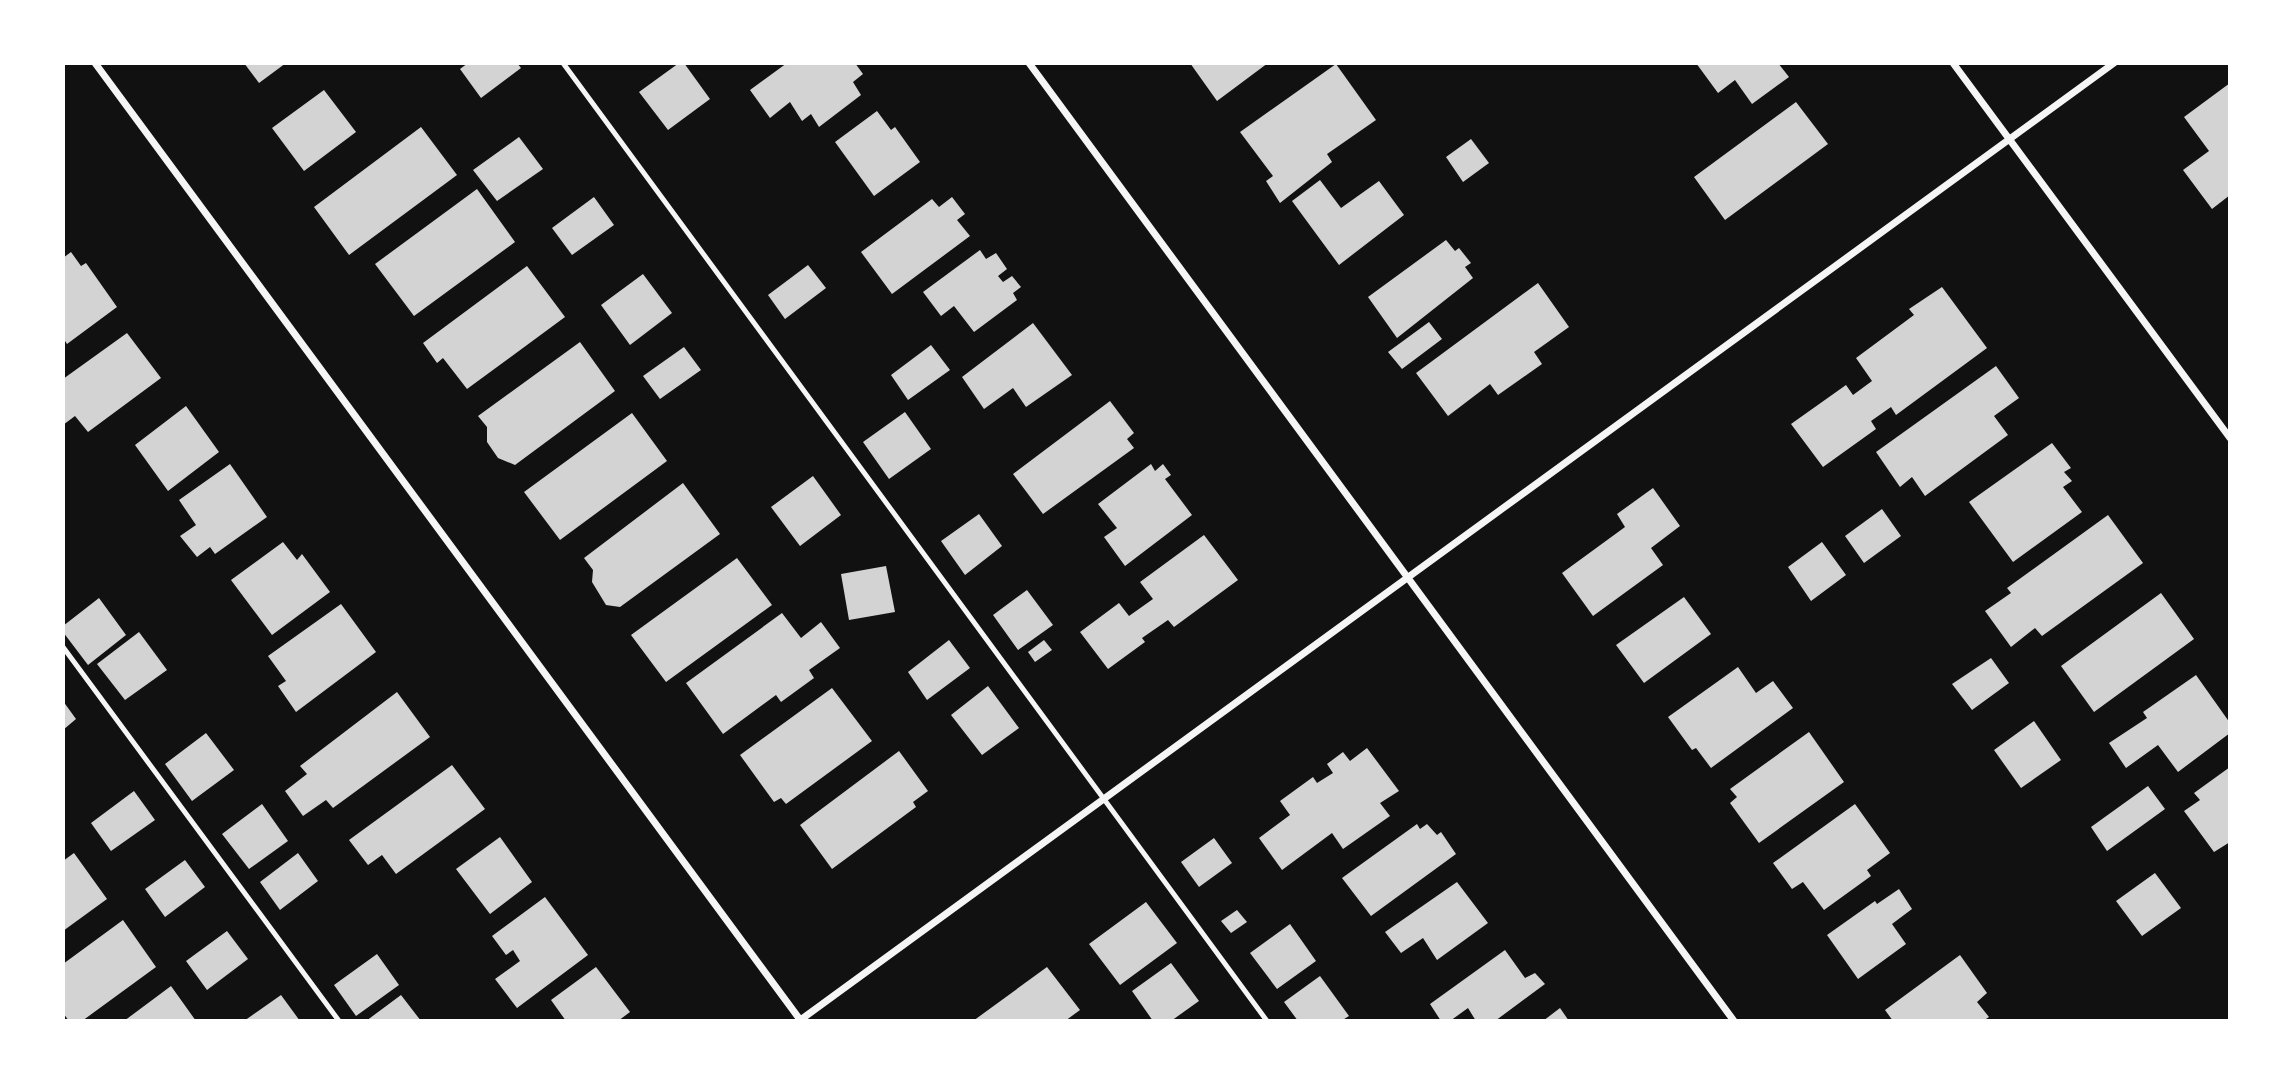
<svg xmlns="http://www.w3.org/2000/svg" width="2293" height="1084" font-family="'Playfair Display',serif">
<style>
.building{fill:#d3d3d3}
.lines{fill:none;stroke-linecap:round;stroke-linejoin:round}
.service{stroke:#f5f5f5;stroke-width:5}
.minor{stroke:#f5f5f5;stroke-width:7}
</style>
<rect width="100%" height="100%" fill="#111"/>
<path class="building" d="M 244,63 L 286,63 L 259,83 Z
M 468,63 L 517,63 L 521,68 L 481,98 L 460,69 Z
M 679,63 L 684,63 L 710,99 L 668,130 L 639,92 Z
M 787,63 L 855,63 L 863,74 L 853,82 L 861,95 L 819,127 L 811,114 L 802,121 L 790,102 L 770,118 L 750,90 Z
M 1190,63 L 1268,63 L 1217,101 Z
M 1696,63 L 1778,63 L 1789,77 L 1752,104 L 1735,80 L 1718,93 Z
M 1336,64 L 1376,120 L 1327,154 L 1332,162 L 1280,203 L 1266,181 L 1273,176 L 1240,132 Z
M 2230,83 L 2230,195 L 2212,209 L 2183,170 L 2209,151 L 2184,117 Z
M 324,90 L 356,132 L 304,171 L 272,128 Z
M 1796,102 L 1828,144 L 1725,220 L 1694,177 Z
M 877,111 L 891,130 L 895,127 L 920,162 L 874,196 L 835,142 Z
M 421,127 L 457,175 L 349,255 L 314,207 Z
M 519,137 L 543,169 L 497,201 L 473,170 Z
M 1471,139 L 1489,163 L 1463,182 L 1446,157 Z
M 1320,180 L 1341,208 L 1379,181 L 1404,215 L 1339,265 L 1292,201 Z
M 477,189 L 515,242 L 414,316 L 375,264 Z
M 594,197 L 614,225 L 572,255 L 552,228 Z
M 952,197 L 965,214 L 957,220 L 970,236 L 892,294 L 861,252 L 932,199 L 939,207 Z
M 1446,240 L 1455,251 L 1459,248 L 1471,263 L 1465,267 L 1473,278 L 1397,338 L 1368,297 Z
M 980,250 L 986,259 L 996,253 L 1007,269 L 998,276 L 1003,282 L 1012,276 L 1021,287 L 1013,293 L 1017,300 L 974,332 L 954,306 L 941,316 L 923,292 Z
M 71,252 L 81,266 L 86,263 L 117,307 L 67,344 L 63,338 L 63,258 Z
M 808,265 L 826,288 L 785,319 L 768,295 Z
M 527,266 L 565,317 L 467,389 L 443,358 L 437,363 L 423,343 Z
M 643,274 L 672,313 L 630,345 L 601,305 Z
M 1538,283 L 1569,327 L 1534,352 L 1542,364 L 1498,395 L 1490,384 L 1448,416 L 1416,373 Z
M 1942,287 L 1987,348 L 1896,415 L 1891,407 L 1871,421 L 1876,429 L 1823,467 L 1791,424 L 1846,385 L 1853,395 L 1872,381 L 1856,358 L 1914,315 L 1909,309 Z
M 1429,322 L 1442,339 L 1402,369 L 1388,352 Z
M 1033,323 L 1072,375 L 1026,407 L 1013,388 L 984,409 L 962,377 Z
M 127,333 L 161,378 L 88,432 L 75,416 L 63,425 L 63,379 Z
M 580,342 L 615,391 L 515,465 L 498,458 L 487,442 L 487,427 L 478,416 Z
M 931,345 L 950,370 L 908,400 L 891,375 Z
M 684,347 L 701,370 L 660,399 L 643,376 Z
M 1996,366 L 2019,398 L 1994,416 L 2008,435 L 1925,496 L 1912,477 L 1900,487 L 1876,452 Z
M 1110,401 L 1134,433 L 1127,439 L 1134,448 L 1043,514 L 1013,474 Z
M 186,406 L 219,452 L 168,491 L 135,445 Z
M 905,412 L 931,449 L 889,479 L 863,442 Z
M 632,413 L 667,461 L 560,540 L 524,492 Z
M 2052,443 L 2071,468 L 2064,472 L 2072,481 L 2063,487 L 2082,512 L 2013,562 L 1969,502 Z
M 230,464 L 267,517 L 215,554 L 210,547 L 197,557 L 180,536 L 196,525 L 179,500 Z
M 1151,464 L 1155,471 L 1163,464 L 1171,475 L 1165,479 L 1192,515 L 1125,566 L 1104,537 L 1117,528 L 1098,504 Z
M 813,476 L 841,515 L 800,546 L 771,507 Z
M 683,483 L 720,534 L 620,607 L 606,605 L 592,582 L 593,570 L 584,558 Z
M 1653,488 L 1680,526 L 1651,548 L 1663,565 L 1593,616 L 1562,573 L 1625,527 L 1617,514 Z
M 1882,509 L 1901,536 L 1864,563 L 1845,536 Z
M 979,514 L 1002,546 L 965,575 L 941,541 Z
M 2108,515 L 2143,563 L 2042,636 L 2035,628 L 2011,647 L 1985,611 L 2011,593 L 2007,588 Z
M 1204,535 L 1238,580 L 1174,627 L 1168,620 L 1142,638 L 1145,642 L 1108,669 L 1080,632 L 1119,603 L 1129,616 L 1153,599 L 1140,582 Z
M 283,542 L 297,560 L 302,554 L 330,592 L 272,635 L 231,580 Z
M 1822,542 L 1846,575 L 1811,601 L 1788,567 Z
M 737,558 L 772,605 L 666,682 L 631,635 Z
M 886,566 L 895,612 L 849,620 L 841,574 Z
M 1027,590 L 1053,625 L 1018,650 L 993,615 Z
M 2161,593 L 2194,639 L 2094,712 L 2061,666 Z
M 1684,597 L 1711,634 L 1644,683 L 1616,645 Z
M 99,598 L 126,635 L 88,665 L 63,632 L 63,626 Z
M 341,604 L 376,652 L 296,712 L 278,686 L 286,681 L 268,656 Z
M 782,613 L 801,638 L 821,622 L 840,648 L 809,670 L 814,678 L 781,702 L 776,695 L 723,734 L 686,683 Z
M 139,632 L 167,670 L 125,700 L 97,664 Z
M 949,640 L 970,668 L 927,700 L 908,672 Z
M 1044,640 L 1052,650 L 1035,662 L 1028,652 Z
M 1991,658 L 2009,683 L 1972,710 L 1952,684 Z
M 1738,667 L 1756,693 L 1773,681 L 1793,708 L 1711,768 L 1696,748 L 1692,750 L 1668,717 Z
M 2196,675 L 2230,723 L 2230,733 L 2178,772 L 2158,745 L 2126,768 L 2109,743 L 2147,718 L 2143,712 Z
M 988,686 L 1019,728 L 982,755 L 951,715 Z
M 832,688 L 872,741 L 786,804 L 781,798 L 774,802 L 740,755 Z
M 397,692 L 430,737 L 333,808 L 326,800 L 303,816 L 285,791 L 307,774 L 300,766 Z
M 63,701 L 76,719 L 63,730 Z
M 2034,721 L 2061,760 L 2021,788 L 1994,750 Z
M 1809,732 L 1844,782 L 1759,843 L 1730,803 L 1737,797 L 1730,789 Z
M 206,733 L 234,770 L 192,801 L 165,764 Z
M 1367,748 L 1399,791 L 1380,803 L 1390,816 L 1343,849 L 1332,833 L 1282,870 L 1259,838 L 1290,815 L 1280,801 L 1313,777 L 1317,783 L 1333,773 L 1327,764 L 1343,752 L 1350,761 Z
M 899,751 L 928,791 L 913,802 L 916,807 L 832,869 L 800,825 Z
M 452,765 L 485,809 L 396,874 L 382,855 L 368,865 L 349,840 Z
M 2230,767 L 2230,842 L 2214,852 L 2184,811 L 2200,800 L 2194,793 Z
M 2148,786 L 2165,809 L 2107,851 L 2091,827 Z
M 134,791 L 155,820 L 111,851 L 91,823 Z
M 262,804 L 288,841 L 249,869 L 222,834 Z
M 1855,804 L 1890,853 L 1867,870 L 1871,876 L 1824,910 L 1803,882 L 1792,889 L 1773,863 Z
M 1417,824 L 1420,829 L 1427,824 L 1437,835 L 1441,832 L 1456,854 L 1371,916 L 1342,878 Z
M 500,837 L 532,882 L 490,914 L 456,869 Z
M 1214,838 L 1232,863 L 1199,887 L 1181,862 Z
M 74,853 L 107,899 L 63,931 L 63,861 Z
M 298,853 L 318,881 L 280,910 L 260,882 Z
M 185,860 L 205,887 L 165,917 L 145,889 Z
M 2155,873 L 2181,908 L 2142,936 L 2116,901 Z
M 1457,882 L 1488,923 L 1437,960 L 1423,938 L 1401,953 L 1385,932 Z
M 1899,889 L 1912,909 L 1892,924 L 1906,944 L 1858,979 L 1827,935 L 1875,901 L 1877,904 Z
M 545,897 L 588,955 L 517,1008 L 495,979 L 520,961 L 513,950 L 506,955 L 492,936 Z
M 1146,902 L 1177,943 L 1120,985 L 1089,944 Z
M 1237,910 L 1247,922 L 1231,933 L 1221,921 Z
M 123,920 L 156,967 L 82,1021 L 69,1021 L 63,1013 L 63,964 Z
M 1290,924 L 1316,961 L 1277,989 L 1250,953 Z
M 227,931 L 248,959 L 207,990 L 186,961 Z
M 1505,950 L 1525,978 L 1535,973 L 1545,984 L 1495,1021 L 1476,1021 L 1468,1008 L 1450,1021 L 1441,1021 L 1430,1004 Z
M 377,954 L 399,985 L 356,1016 L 334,985 Z
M 1960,955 L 1987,993 L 1977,1002 L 1989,1017 L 1983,1021 L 1893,1021 L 1885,1010 Z
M 1171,963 L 1199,1001 L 1171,1021 L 1153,1021 L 1132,991 Z
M 596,967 L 630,1012 L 618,1021 L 566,1021 L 551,1000 Z
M 1047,967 L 1080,1010 L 1065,1021 L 973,1021 Z
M 1320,976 L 1349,1016 L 1341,1021 L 1298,1021 L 1284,1002 Z
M 171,986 L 196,1021 L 124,1021 Z
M 281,995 L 300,1021 L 244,1021 Z
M 401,995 L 421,1021 L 366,1021 Z
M 1560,1008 L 1569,1021 L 1543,1021 Z"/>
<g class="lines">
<path class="service" d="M 563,63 L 1267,1021
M 63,647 L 339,1021"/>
<path class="minor" d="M 95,63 L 801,1021
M 1029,63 L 1734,1021
M 1953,63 L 2230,438
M 799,1021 L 2114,63"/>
</g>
<rect width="2293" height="1084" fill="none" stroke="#ffffff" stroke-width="130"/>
</svg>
